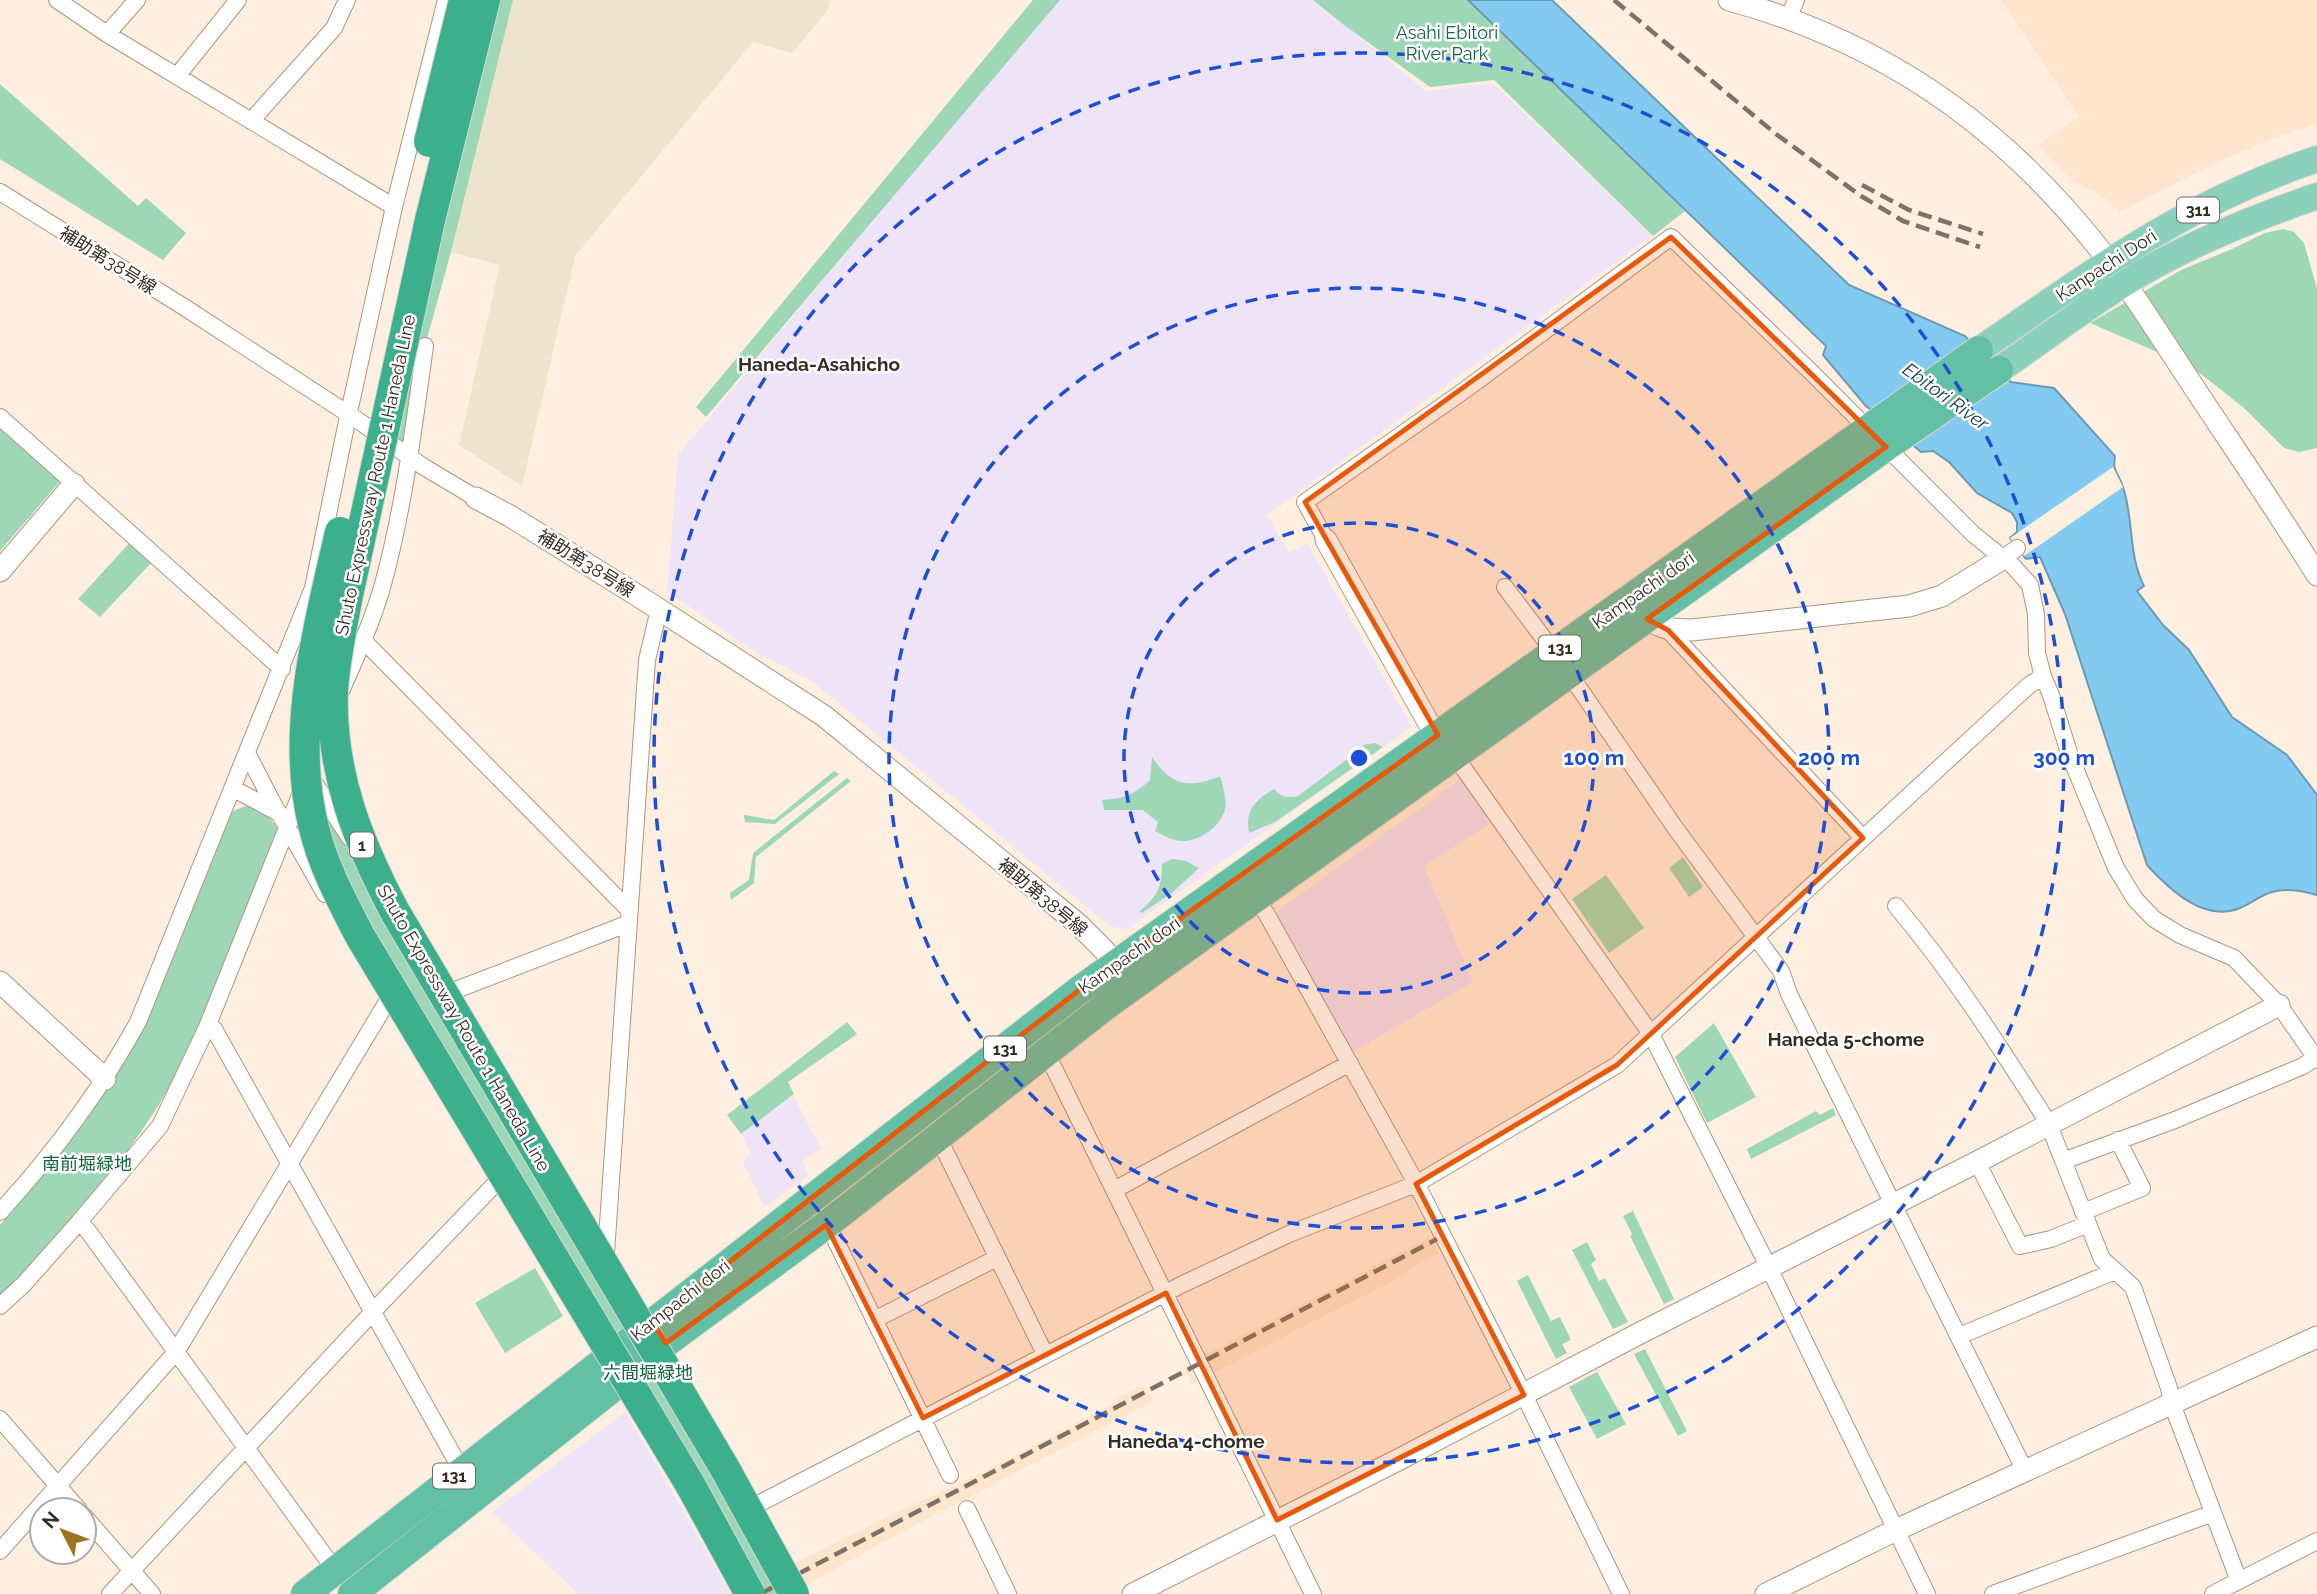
<svg xmlns="http://www.w3.org/2000/svg" width="2317" height="1594" font-family="Raleway,'Noto Sans JP',sans-serif">
<style>
.commercial{fill:#efe3f7}
.industrial{fill:#eee3ce}
.built{fill:#fee5cc}
.green{fill:#9ed7b5}
.water{fill:#82caf0;stroke:#6b9bb2;stroke-width:2}
.pier{fill:#ffefe0}
.lines{fill:none;stroke-linecap:round;stroke-linejoin:round}
.minor-casing{stroke:#ad957e;stroke-width:18}
.tertiary-casing{stroke:#ad957e;stroke-width:23}
.primary-casing{stroke:#d7d5d3;stroke-width:28}
.trunk-casing{stroke:#d7d5d3;stroke-width:30}
.minor{stroke:#fff;stroke-width:16}
.tertiary{stroke:#fff;stroke-width:21}
.primary{stroke:#8ad0bb;stroke-width:26}
.trunk{stroke:#63c0a4;stroke-width:28}
.rail{stroke:#7e7266;stroke-width:4.5;stroke-dasharray:14 7;stroke-linecap:butt}
.motorway-bridge-casing{stroke:#d7d5d3;stroke-width:32;stroke-linecap:butt}
.motorway-bridge{stroke:#3cb08d;stroke-width:30}
.marked{fill:#e8590c;fill-opacity:0.2;stroke:#e8590c;stroke-width:5;stroke-linejoin:round}
.ring{fill:none;stroke:#1d4ed8;stroke-width:3.5;stroke-dasharray:12 9}
.labels{text-anchor:middle;dominant-baseline:central;stroke-width:5;stroke-linejoin:round;paint-order:stroke}
.shield{fill:#fff;stroke:#726b64;stroke-width:2}
.shield-label{font-size:16px;font-weight:bold;fill:#362c22}
.park-label{font-size:18px;fill:#14643f;stroke:#fff}
.street-label{font-size:18px;fill:#362c22;stroke:#fff}
.neighbourhood-label{font-size:19px;font-weight:bold;fill:#362c22;stroke:#fff}
.water-label{font-size:19px;font-style:italic;fill:#1a3b4b;stroke:#fff}
.centre{fill:#1d4ed8;stroke:#fff;stroke-width:3.5}
.ring-label{font-size:21px;text-anchor:middle;font-weight:bold;fill:#1d4ed8;stroke:#fff;stroke-width:5;stroke-linejoin:round;paint-order:stroke}
</style>
<rect width="100%" height="100%" fill="#ffefe0"/>
<path class="commercial" d="M 1055,0 L 1314,0 L 1426,91 L 1493,83 L 1652,236 L 1267,515 L 1289,553 L 1307,543 L 1412,727 L 1127,929 L 1111,927 L 813,682 L 757,653 L 667,591 L 678,455 Z
M 1464,777 L 1494,821 L 1424,866 L 1473,982 L 1351,1053 L 1274,913 Z
M 793,1096 L 821,1149 L 802,1161 L 808,1175 L 765,1207 L 743,1162 L 750,1152 L 742,1134 Z
M 625,1412 L 665,1479 L 731,1594 L 578,1594 L 492,1512 Z"/>
<path class="industrial" d="M 512,0 L 831,0 L 828,10 L 792,53 L 753,42 L 575,256 L 522,486 L 459,445 L 500,265 L 451,252 L 489,88 Z"/>
<path class="built" d="M 2001,0 L 2317,0 L 2317,124 L 2275,138 L 2219,161 L 2119,212 L 2105,198 L 2073,181 L 2038,145 L 2079,117 Z
M 1430,1237 L 1439,1253 L 1407,1270 L 1408,1273 L 1192,1384 L 1184,1368 L 1193,1361 Z
M 1144,1384 L 1153,1401 L 902,1532 L 790,1594 L 734,1594 L 891,1515 L 959,1484 L 1117,1402 L 1116,1399 Z"/>
<path class="green" d="M 485,0 L 513,0 L 451,252 L 425,346 L 410,457 L 386,440 Z
M 1033,0 L 1060,0 L 706,417 L 696,407 Z
M 1313,0 L 1468,0 L 1685,211 L 1653,236 L 1494,80 L 1430,87 L 1344,25 Z
M 0,84 L 138,206 L 146,198 L 186,233 L 163,260 L 0,159 Z
M 2283,229 L 2294,232 L 2304,243 L 2317,289 L 2317,448 L 2299,452 L 2284,448 L 2244,408 L 2201,374 L 2162,354 L 2090,323 L 2181,270 L 2232,249 L 2265,233 Z
M 0,424 L 62,479 L 0,551 Z
M 134,538 L 153,561 L 100,617 L 78,599 Z
M 1375,743 L 1383,747 L 1275,822 L 1249,833 C 1245,810 1255,800 1274,789 C 1280,797 1288,798 1298,796 L 1346,760 L 1355,757 L 1364,745 Z
M 1152,757 C 1171,786 1189,789 1220,776 C 1223,786 1227,799 1225,810 C 1220,827 1199,842 1181,841 C 1173,841 1163,835 1155,831 L 1158,822 L 1143,810 L 1104,810 L 1102,800 C 1123,799 1134,795 1150,780 Z
M 834,771 L 839,774 L 775,824 L 745,822 L 744,815 L 774,820 Z
M 309,774 L 806,1594 L 746,1594 L 287,828 Z
M 847,778 L 851,781 L 756,857 L 754,883 L 731,900 L 730,893 L 749,880 L 753,853 Z
M 249,805 L 264,810 L 277,828 L 277,832 L 194,1043 C 145,1138 78,1222 0,1295 L 0,1225 L 41,1178 L 83,1125 L 130,1053 L 147,1021 L 228,819 L 233,811 Z
M 1683,857 L 1703,887 L 1689,897 L 1669,868 Z
M 1172,859 L 1186,861 L 1199,868 L 1173,892 L 1142,913 L 1140,911 C 1158,896 1162,887 1162,864 Z
M 1606,875 L 1644,928 L 1609,953 L 1572,899 Z
M 847,1022 L 857,1034 L 788,1082 L 794,1094 L 741,1134 L 727,1115 Z
M 1714,1023 L 1756,1097 L 1707,1123 L 1675,1057 Z
M 1833,1108 L 1836,1115 L 1751,1159 L 1747,1149 L 1816,1111 L 1820,1115 Z
M 1633,1211 L 1674,1299 L 1664,1304 L 1630,1236 L 1632,1234 L 1623,1216 Z
M 1587,1242 L 1596,1260 L 1591,1264 L 1599,1281 L 1605,1278 L 1628,1322 L 1613,1329 L 1572,1250 Z
M 535,1268 L 563,1316 L 505,1353 L 475,1303 Z
M 1528,1275 L 1551,1321 L 1560,1317 L 1571,1340 L 1562,1344 L 1567,1353 L 1556,1359 L 1517,1281 Z
M 1645,1349 L 1687,1431 L 1678,1436 L 1634,1354 Z
M 1597,1372 L 1626,1424 L 1597,1439 L 1569,1387 Z"/>
<path class="water" d="M 1468,0 L 1552,0 L 1849,285 L 1965,336 L 2011,382 L 2054,388 L 2115,456 C 2112,473 2119,473 2123,487 C 2134,520 2128,555 2144,586 L 2137,591 L 2163,625 L 2189,650 L 2232,717 L 2287,755 L 2317,795 L 2317,895 C 2302,891 2284,887 2269,893 C 2258,897 2250,904 2240,908 C 2204,923 2169,889 2147,865 L 2065,614 L 2040,557 L 2026,559 L 2010,538 L 2017,532 L 2017,522 L 2012,513 L 1977,493 L 1949,462 L 1933,451 L 1921,452 L 1865,405 L 1823,355 L 1826,346 Z"/>
<path class="pier" d="M 2113,467 L 2123,487 L 2024,556 L 2010,538 Z"/>
<g class="lines">
<defs>
<path id="minor" d="M 57,0 L 107,34 L 394,207
M 1788,19 L 1796,0
M 107,34 L 137,0
M 177,76 L 238,0
M 251,121 L 334,28 L 347,0
M 0,192 L 184,307 L 356,419 L 424,467 L 476,498
M 0,417 L 282,669
M 1326,540 L 1305,502 L 1465,390 L 1671,237 L 1810,371 L 1973,534 L 2013,566 L 2030,585 L 2036,614 L 2037,653 L 2043,676 L 2051,695 L 2070,756 L 2116,868 L 2135,899 L 2154,919 L 2180,935 L 2234,958 L 2279,1005 L 2317,1060
M 2002,559 L 2017,548
M 1505,587 L 1554,652
M 1668,630 L 1863,838
M 363,640 L 628,909
M 1570,675 L 1676,829 L 1781,971 L 1789,994 L 2025,1471
M 342,689 C 357,655 373,620 383,584 C 404,507 414,426 425,346
M 247,753 L 278,813
M 1453,758 L 1464,769 L 1651,1034 L 1769,1268 L 1927,1594
M 312,779 L 349,837
M 303,788 L 207,1027 L 214,1029 L 462,1471
M 234,789 L 279,813 L 325,894
M 1251,895 L 1266,913 L 1416,1183 L 1524,1395 L 1621,1594
M 1896,906 C 1951,971 1996,1041 2042,1113 L 2049,1125 L 2102,1259 L 2133,1287 L 2169,1388 L 2172,1404 L 2239,1581
M 448,993 L 627,924
M 1046,1052 L 1313,1594
M 938,1137 L 1045,1354
M 2063,1161 L 2175,1120 L 2303,1066 L 2315,1058
M 1977,1162 L 2020,1246 L 2051,1239 L 2088,1224
M 1114,1190 L 1350,1063
M 0,1212 C 53,1154 100,1091 138,1022 L 313,588 L 346,426 L 394,207 L 446,0
M 2083,1212 L 2142,1188 L 2118,1140
M 79,1222 L 88,1231 L 335,1570
M 826,1225 L 835,1239 L 950,1475
M 606,1253 L 647,660 L 659,609
M 0,1306 L 24,1284 L 79,1222 L 160,1126 L 207,1027
M 874,1320 L 997,1258
M 1959,1336 L 2115,1271
M 0,1419 L 79,1510
M 758,1504 L 1183,1284 L 1289,1234 L 1416,1184 L 1617,1065 L 2028,686 L 2043,676
M 967,1509 L 1008,1594
M 84,1516 L 152,1594
M 0,1551 L 176,1352 L 387,1002
M 110,1594 L 383,1301 L 495,1184
M 1993,1594 L 2213,1513
M 2213,1594 L 2317,1541"/>
<path id="tertiary" d="M 1729,0 C 1898,46 2023,141 2125,283 C 2149,318 2172,354 2195,389 C 2236,451 2278,512 2317,575
M 476,498 L 510,516 L 643,599 L 824,716 L 1078,924 L 1104,950 L 1123,974
M 1326,540 L 1428,722 L 1446,747
M 0,571 L 74,484
M 1640,609 C 1654,629 1670,630 1692,630 L 1909,606 L 1942,596 L 2002,559
M 0,982 L 105,1079
M 1133,1594 L 1398,1460 L 1644,1331 L 1977,1162 L 2279,1005
M 1766,1594 L 1896,1530 L 2317,1337"/>
<path id="primary" d="M 1979,350 C 2090,274 2187,202 2317,159
M 1999,370 C 2049,336 2097,298 2150,268 C 2203,238 2259,216 2317,196"/>
<path id="trunk" d="M 305,1594 L 1078,991 L 1979,350
M 352,1594 L 619,1383 L 666,1343 L 826,1225 L 1108,1004 L 1886,447 L 1999,370"/>
</defs>
<use href="#minor" class="minor-casing"/>
<use href="#tertiary" class="tertiary-casing"/>
<use href="#primary" class="primary-casing"/>
<use href="#trunk" class="trunk-casing"/>
<use href="#minor" class="minor"/>
<use href="#tertiary" class="tertiary"/>
<use href="#primary" class="primary"/>
<use href="#trunk" class="trunk"/>
<path class="rail" d="M 1614,0 L 1776,134 L 1861,196 L 1903,221 L 1980,247
M 1862,185 L 1909,210 L 1983,234
M 760,1594 L 1437,1239"/>
<defs>
<path id="motorway-bridge" d="M 485,0 L 430,220 L 348,595 C 342,627 335,659 333,691 C 330,772 358,842 395,912 L 724,1467 L 794,1594
M 429,142 L 464,0
M 340,532 C 319,626 289,731 314,828 C 323,866 342,901 360,936 L 691,1486 L 750,1594"/>
</defs>
<use href="#motorway-bridge" class="motorway-bridge-casing"/>
<use href="#motorway-bridge" class="motorway-bridge"/>
</g>
<path class="marked" d="M 1671,237 L 1886,447 L 1647,619 L 1668,630 L 1863,838 L 1617,1065 L 1416,1184 L 1524,1395 L 1277,1520 L 1166,1293 L 923,1418 L 826,1225 L 666,1343 L 652,1322 L 1078,991 L 1438,735 L 1305,502 Z"/>
<g class="ring">
<circle cx="1359" cy="758" r="235"/>
<circle cx="1359" cy="758" r="470"/>
<circle cx="1359" cy="758" r="705"/>
</g>
<g class="labels">
<g class="shield">
<rect x="2177" y="197.5" width="42" height="25" rx="5"/>
<rect x="1539" y="635.5" width="42" height="25" rx="5"/>
<rect x="350" y="832.5" width="24" height="25" rx="5"/>
<rect x="984" y="1036.5" width="42" height="25" rx="5"/>
<rect x="433" y="1463.5" width="42" height="25" rx="5"/>
</g>
<g class="shield-label">
<text x="2198" y="210">311</text>
<text x="1560" y="648">131</text>
<text x="362" y="845">1</text>
<text x="1005" y="1049">131</text>
<text x="454" y="1476">131</text>
</g>
<g class="park-label">
<text x="1447" y="32">Asahi Ebitori<tspan x="1447" dy="21">River Park</tspan></text>
<text x="87" y="1163">南前堀緑地</text>
<text x="648" y="1372">六間堀緑地</text>
</g>
<g class="street-label">
<text transform="translate(108 260) rotate(32)">補助第38号線</text>
<text transform="translate(2106 265) rotate(-33)">Kanpachi Dori</text>
<text transform="translate(375 475) rotate(-78)">Shuto Expressway Route 1 Haneda Line</text>
<text transform="translate(586 563) rotate(32)">補助第38号線</text>
<text transform="translate(1643 590) rotate(-35)">Kampachi dori</text>
<text transform="translate(1043 897) rotate(40)">補助第38号線</text>
<text transform="translate(1129 955) rotate(-35)">Kampachi dori</text>
<text transform="translate(464 1028) rotate(60)">Shuto Expressway Route 1 Haneda Line</text>
<text transform="translate(680 1300) rotate(-38)">Kampachi dori</text>
</g>
<g class="neighbourhood-label">
<text x="819" y="364">Haneda-Asahicho</text>
<text x="1846" y="1039">Haneda 5-chome</text>
<text x="1186" y="1441">Haneda 4-chome</text>
</g>
<g class="water-label">
<text transform="translate(1946 396) rotate(36)">Ebitori River</text>
</g>
</g>
<circle cx="1359" cy="758" r="10" class="centre"/>
<g class="ring-label">
<text x="1594" y="765">100 m</text>
<text x="1829" y="765">200 m</text>
<text x="2064" y="765">300 m</text>
</g>
<g transform="translate(63 1531) rotate(312)"><circle r="33" fill="#ffffff" stroke="#afaba7" stroke-width="2"/>
<path d="M0-5L12 26L0 18L-12 26Z" fill="#9d7321"/>
<text y="-10" font-size="19" font-weight="bold" text-anchor="middle" fill="#362c22">N</text>
</g>
</svg>
